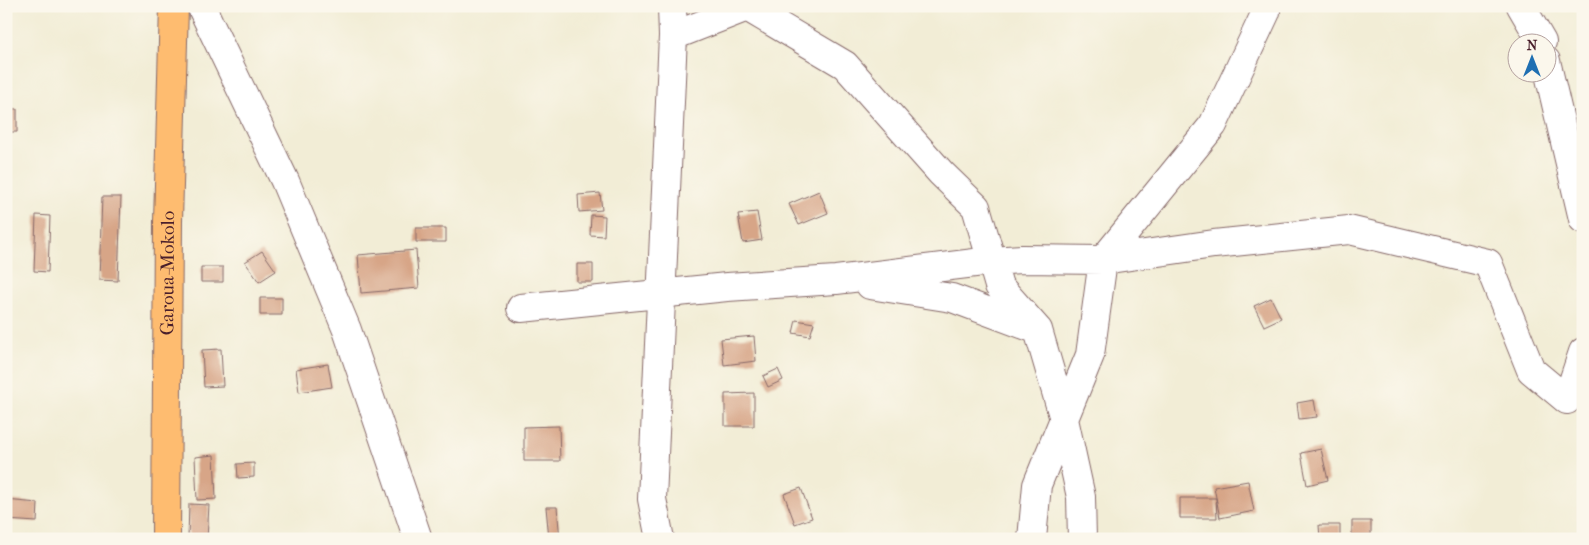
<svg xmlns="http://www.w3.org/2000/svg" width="1589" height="545" font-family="'IM FELL French Canon',serif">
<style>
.building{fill:#d7a587}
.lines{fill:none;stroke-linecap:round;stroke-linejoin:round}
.minor-casing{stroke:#856767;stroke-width:30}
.primary-casing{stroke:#856767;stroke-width:30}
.minor{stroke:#fff;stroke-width:28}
.primary{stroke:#febc70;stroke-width:28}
.labels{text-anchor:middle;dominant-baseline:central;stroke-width:4.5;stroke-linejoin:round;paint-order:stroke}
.street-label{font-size:19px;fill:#4a1f2b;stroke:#fbf7ec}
</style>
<rect width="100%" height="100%" fill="#fbf7ec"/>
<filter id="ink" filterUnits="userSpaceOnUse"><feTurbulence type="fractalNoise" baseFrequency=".02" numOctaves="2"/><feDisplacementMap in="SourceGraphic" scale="10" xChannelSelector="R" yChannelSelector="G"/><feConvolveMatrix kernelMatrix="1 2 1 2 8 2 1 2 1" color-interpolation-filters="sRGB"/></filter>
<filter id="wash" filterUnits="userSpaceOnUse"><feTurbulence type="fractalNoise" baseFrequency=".0096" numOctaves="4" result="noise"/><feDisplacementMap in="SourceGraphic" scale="20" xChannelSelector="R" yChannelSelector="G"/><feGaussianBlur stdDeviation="1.12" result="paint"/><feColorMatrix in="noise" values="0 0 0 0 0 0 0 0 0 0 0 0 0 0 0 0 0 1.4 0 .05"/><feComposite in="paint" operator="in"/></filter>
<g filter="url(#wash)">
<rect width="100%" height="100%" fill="#f2edd6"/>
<g id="blocks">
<path class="building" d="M 6,109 L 17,109 L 17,132 L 6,132 Z
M 819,191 L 828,213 L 799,225 L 789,204 Z
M 600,193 L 602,210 L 579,212 L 578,195 Z
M 102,197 L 121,197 L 118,281 L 99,280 Z
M 757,212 L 762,240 L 743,243 L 738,214 Z
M 36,215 L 50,216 L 48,272 L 34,271 Z
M 591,215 L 605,216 L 604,236 L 590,235 Z
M 416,228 L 446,228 L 446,242 L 416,242 Z
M 416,250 L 419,288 L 361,293 L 358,255 Z
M 262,251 L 276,271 L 259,282 L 245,262 Z
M 577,264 L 593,264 L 593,282 L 577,282 Z
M 201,267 L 223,267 L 223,282 L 201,282 Z
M 260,298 L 282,298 L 282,315 L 260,315 Z
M 1271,298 L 1281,318 L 1264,326 L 1254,306 Z
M 796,320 L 814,323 L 810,336 L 793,333 Z
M 754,336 L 756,361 L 724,365 L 721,339 Z
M 221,349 L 223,386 L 204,387 L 202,350 Z
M 328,364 L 332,387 L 299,392 L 296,369 Z
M 778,369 L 783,380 L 768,387 L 763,376 Z
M 754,393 L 754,426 L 725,426 L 725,394 Z
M 1314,400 L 1317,417 L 1299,419 L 1297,403 Z
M 559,426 L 560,461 L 524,461 L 524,427 Z
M 1321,449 L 1328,480 L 1307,485 L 1301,453 Z
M 214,455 L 216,499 L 197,500 L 195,457 Z
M 254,463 L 254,477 L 238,478 L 237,464 Z
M 1248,481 L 1254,511 L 1220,518 L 1214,487 Z
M 801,488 L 812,518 L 795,524 L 784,494 Z
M 1180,498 L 1216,498 L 1217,518 L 1180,518 Z
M 6,500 L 38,503 L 37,522 L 6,520 Z
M 189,504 L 209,505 L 207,539 L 188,538 Z
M 546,507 L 557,507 L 560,539 L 549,539 Z
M 1352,521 L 1371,521 L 1371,535 L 1352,535 Z
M 1319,525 L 1340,525 L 1340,539 L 1320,539 Z"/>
</g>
</g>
<g filter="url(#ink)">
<use href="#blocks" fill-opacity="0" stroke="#856767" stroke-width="1"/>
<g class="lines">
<defs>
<path id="minor" d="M 201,6 L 285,181 L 347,330 L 418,539
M 1521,6 L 1542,42
M 673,36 L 747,7 L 845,65 L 941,173 L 976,207 L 999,286 L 1038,330
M 1546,61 L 1583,219
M 870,285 L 952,298 L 1038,330 L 1064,419 L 1081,497 L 1082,539
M 521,308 L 727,287 L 836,280 L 991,261 L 1022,259 L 1103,260 L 1214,244 L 1349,230 L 1488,263 L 1531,370 L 1567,400 L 1583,352
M 660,539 L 652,499 L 673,36 L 672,6
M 1032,539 L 1037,485 L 1090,355 L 1103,260 L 1213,125 L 1266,12 L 1266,6"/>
<g id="primary">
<path id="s1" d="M 166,539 L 168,221 L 174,6"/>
</g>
</defs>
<use href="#minor" class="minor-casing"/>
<use href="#primary" class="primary-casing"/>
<use href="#minor" class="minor"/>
<use href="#primary" class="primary"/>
</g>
</g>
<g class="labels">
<g class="street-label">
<text stroke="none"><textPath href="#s1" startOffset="266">Garoua-Mokolo</textPath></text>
</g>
</g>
<rect width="1589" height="545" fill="none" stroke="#fbf7ec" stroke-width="25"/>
<g transform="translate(1532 58)"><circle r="24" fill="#fbf7ec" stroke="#b4a19f"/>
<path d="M0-4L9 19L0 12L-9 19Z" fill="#1f6fb2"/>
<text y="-8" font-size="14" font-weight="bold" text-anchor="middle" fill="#4a1f2b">N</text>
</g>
</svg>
